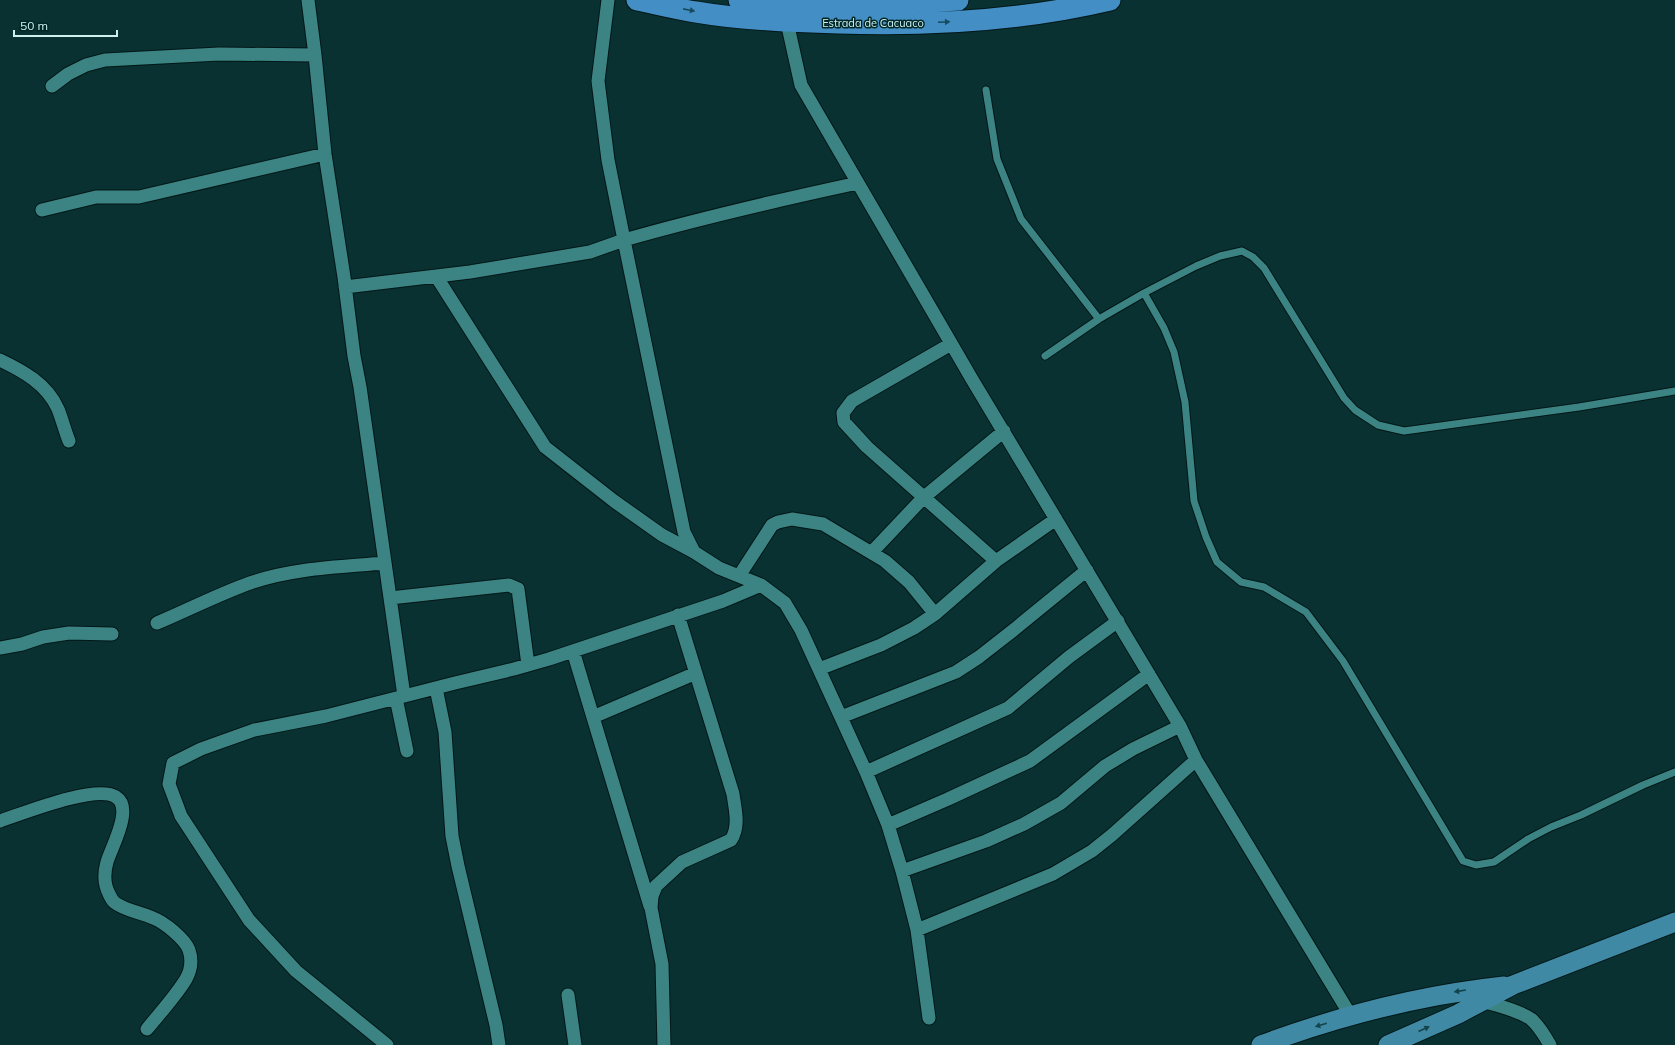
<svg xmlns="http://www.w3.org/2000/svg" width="1675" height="1045" font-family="Mulish,sans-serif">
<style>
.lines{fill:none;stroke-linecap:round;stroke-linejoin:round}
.lane-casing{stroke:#021717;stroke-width:9}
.street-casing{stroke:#021717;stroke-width:15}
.secondary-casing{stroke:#021717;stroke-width:21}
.primary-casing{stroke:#021717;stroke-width:23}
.lane{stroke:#3c8483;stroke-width:7}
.street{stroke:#3c8483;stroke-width:13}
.secondary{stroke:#4089a4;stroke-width:19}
.primary{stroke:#438ec5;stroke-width:21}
.oneway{fill:#174b5e}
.oneway2{fill:#13444c}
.labels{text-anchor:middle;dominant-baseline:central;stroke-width:3;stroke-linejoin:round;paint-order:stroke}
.street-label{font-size:11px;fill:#cef1f0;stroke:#002727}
</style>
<rect width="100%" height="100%" fill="#0a3131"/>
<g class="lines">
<defs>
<path id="lane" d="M 986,90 L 997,159 L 1021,219 L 1099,319
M 1144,293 L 1164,328 L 1174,352 L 1185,402 L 1194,501 L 1206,537 L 1217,562 L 1241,582 L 1264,587 L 1306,612 L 1343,661 L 1463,861 L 1476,865 L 1494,862 L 1528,839 L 1551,827 L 1581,815 L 1643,785 L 1675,772
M 1045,356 L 1099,319 L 1144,293 L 1196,266 L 1220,256 L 1242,251 L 1253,257 L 1264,268 L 1344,398 L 1355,410 L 1378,425 L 1404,431 L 1579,407 L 1675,391"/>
<path id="street" d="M 308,0 L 315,55 L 325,154 L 344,277 L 354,356 L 360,387 L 404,696
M 787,22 L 801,85 L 973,381 L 1180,726 L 1196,760 L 1351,1016
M 52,86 L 68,74 L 86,65 L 105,60 L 219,54 L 315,55
M 858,183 C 779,200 701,218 624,240 L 684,532 L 694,552 L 719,568 L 761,585 L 785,603 L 801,630 L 866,772 L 888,825 L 902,871 L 917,930 L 929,1018
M 42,210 L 96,197 L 139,197 L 325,154
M 436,276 L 545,447 L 614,501 L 662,535 L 694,552
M 345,287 L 470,272 L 590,252 L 624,240 L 608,160 L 598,81 L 608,0
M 951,344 L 852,401 L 843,413 L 844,422 L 867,447 L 996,561
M 0,360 C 23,371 47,384 58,409 C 62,419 65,431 69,441
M 872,552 L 923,498 L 1004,431
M 739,576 L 772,525 L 778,522 L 792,519 L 823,524 L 885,561 L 909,582 L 935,614
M 390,598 L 509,585 L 518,589 L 528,665
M 157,623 C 188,610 219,594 250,583 C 293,568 340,567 384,563
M 0,648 L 22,644 L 43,637 L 69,633 L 112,634
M 573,651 L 650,906
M 819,669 L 881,645 L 914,628 L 935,614 L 996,561 L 1056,519
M 436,688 L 445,732 L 452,836 L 458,866 L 496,1025 L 499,1045
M 396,698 L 407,751
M 593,717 L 696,673
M 841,717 L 956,672 L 979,657 L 1016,628 L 1087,570
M 866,772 L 1008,708 L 1069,657 L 1118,621
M 0,821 C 24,813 96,784 116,797 C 134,808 111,848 107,862 C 105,869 104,878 106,886 C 107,890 111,899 114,902 C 125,911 141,912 153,918 C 164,922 185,939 189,950 C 192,959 191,970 186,979 C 175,997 160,1013 147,1029
M 888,825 L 948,799 L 1030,761 L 1149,674
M 902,871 L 986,841 L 1024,824 L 1061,803 L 1105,766 L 1133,749 L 1180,726
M 917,930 L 1053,874 L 1092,851 L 1112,835 L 1196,760
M 568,995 L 575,1045
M 1483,1001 C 1498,1006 1518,1010 1531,1019 C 1539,1026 1545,1036 1550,1045
M 387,1045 L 296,971 L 249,920 L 181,816 L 169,784 L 173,763 L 201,749 L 254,730 L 326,716 L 455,683 L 514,669 L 549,659 L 723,601 L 761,585
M 664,1045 L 662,964 L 651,908 L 652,896 L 656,886 L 682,862 L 731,840 C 740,826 735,809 733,794 L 678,615"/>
<path id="secondary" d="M 1261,1045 C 1339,1016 1421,995 1504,986
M 1388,1045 L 1458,1014 L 1513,985 L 1675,922"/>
<path id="primary" d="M 637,0 C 657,4 676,9 696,12 C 743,20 791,22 838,23 C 929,26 1021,21 1110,0
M 739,0 C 812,5 885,5 958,0"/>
</defs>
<use href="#lane" class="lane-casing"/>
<use href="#street" class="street-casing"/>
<use href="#secondary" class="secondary-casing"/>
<use href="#primary" class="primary-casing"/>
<use href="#lane" class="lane"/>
<use href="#street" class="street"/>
<use href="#secondary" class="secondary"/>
<use href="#primary" class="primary"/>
</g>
<defs><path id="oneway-solid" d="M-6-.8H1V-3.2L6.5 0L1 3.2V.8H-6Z"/></defs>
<g class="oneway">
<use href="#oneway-solid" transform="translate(689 10) rotate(11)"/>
<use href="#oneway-solid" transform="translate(944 22) rotate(-3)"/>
</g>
<g class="oneway2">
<use href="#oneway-solid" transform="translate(1460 991) rotate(171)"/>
<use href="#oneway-solid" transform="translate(1321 1025) rotate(164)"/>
<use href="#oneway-solid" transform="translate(1424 1029) rotate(-24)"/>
</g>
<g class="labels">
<g class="street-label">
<text x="873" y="23">Estrada de Cacuaco</text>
</g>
</g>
<path d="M14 30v6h103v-6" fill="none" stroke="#cef1f0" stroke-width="2"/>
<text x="20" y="30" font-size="12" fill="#cef1f0" stroke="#002727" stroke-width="3" paint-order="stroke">50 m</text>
</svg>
